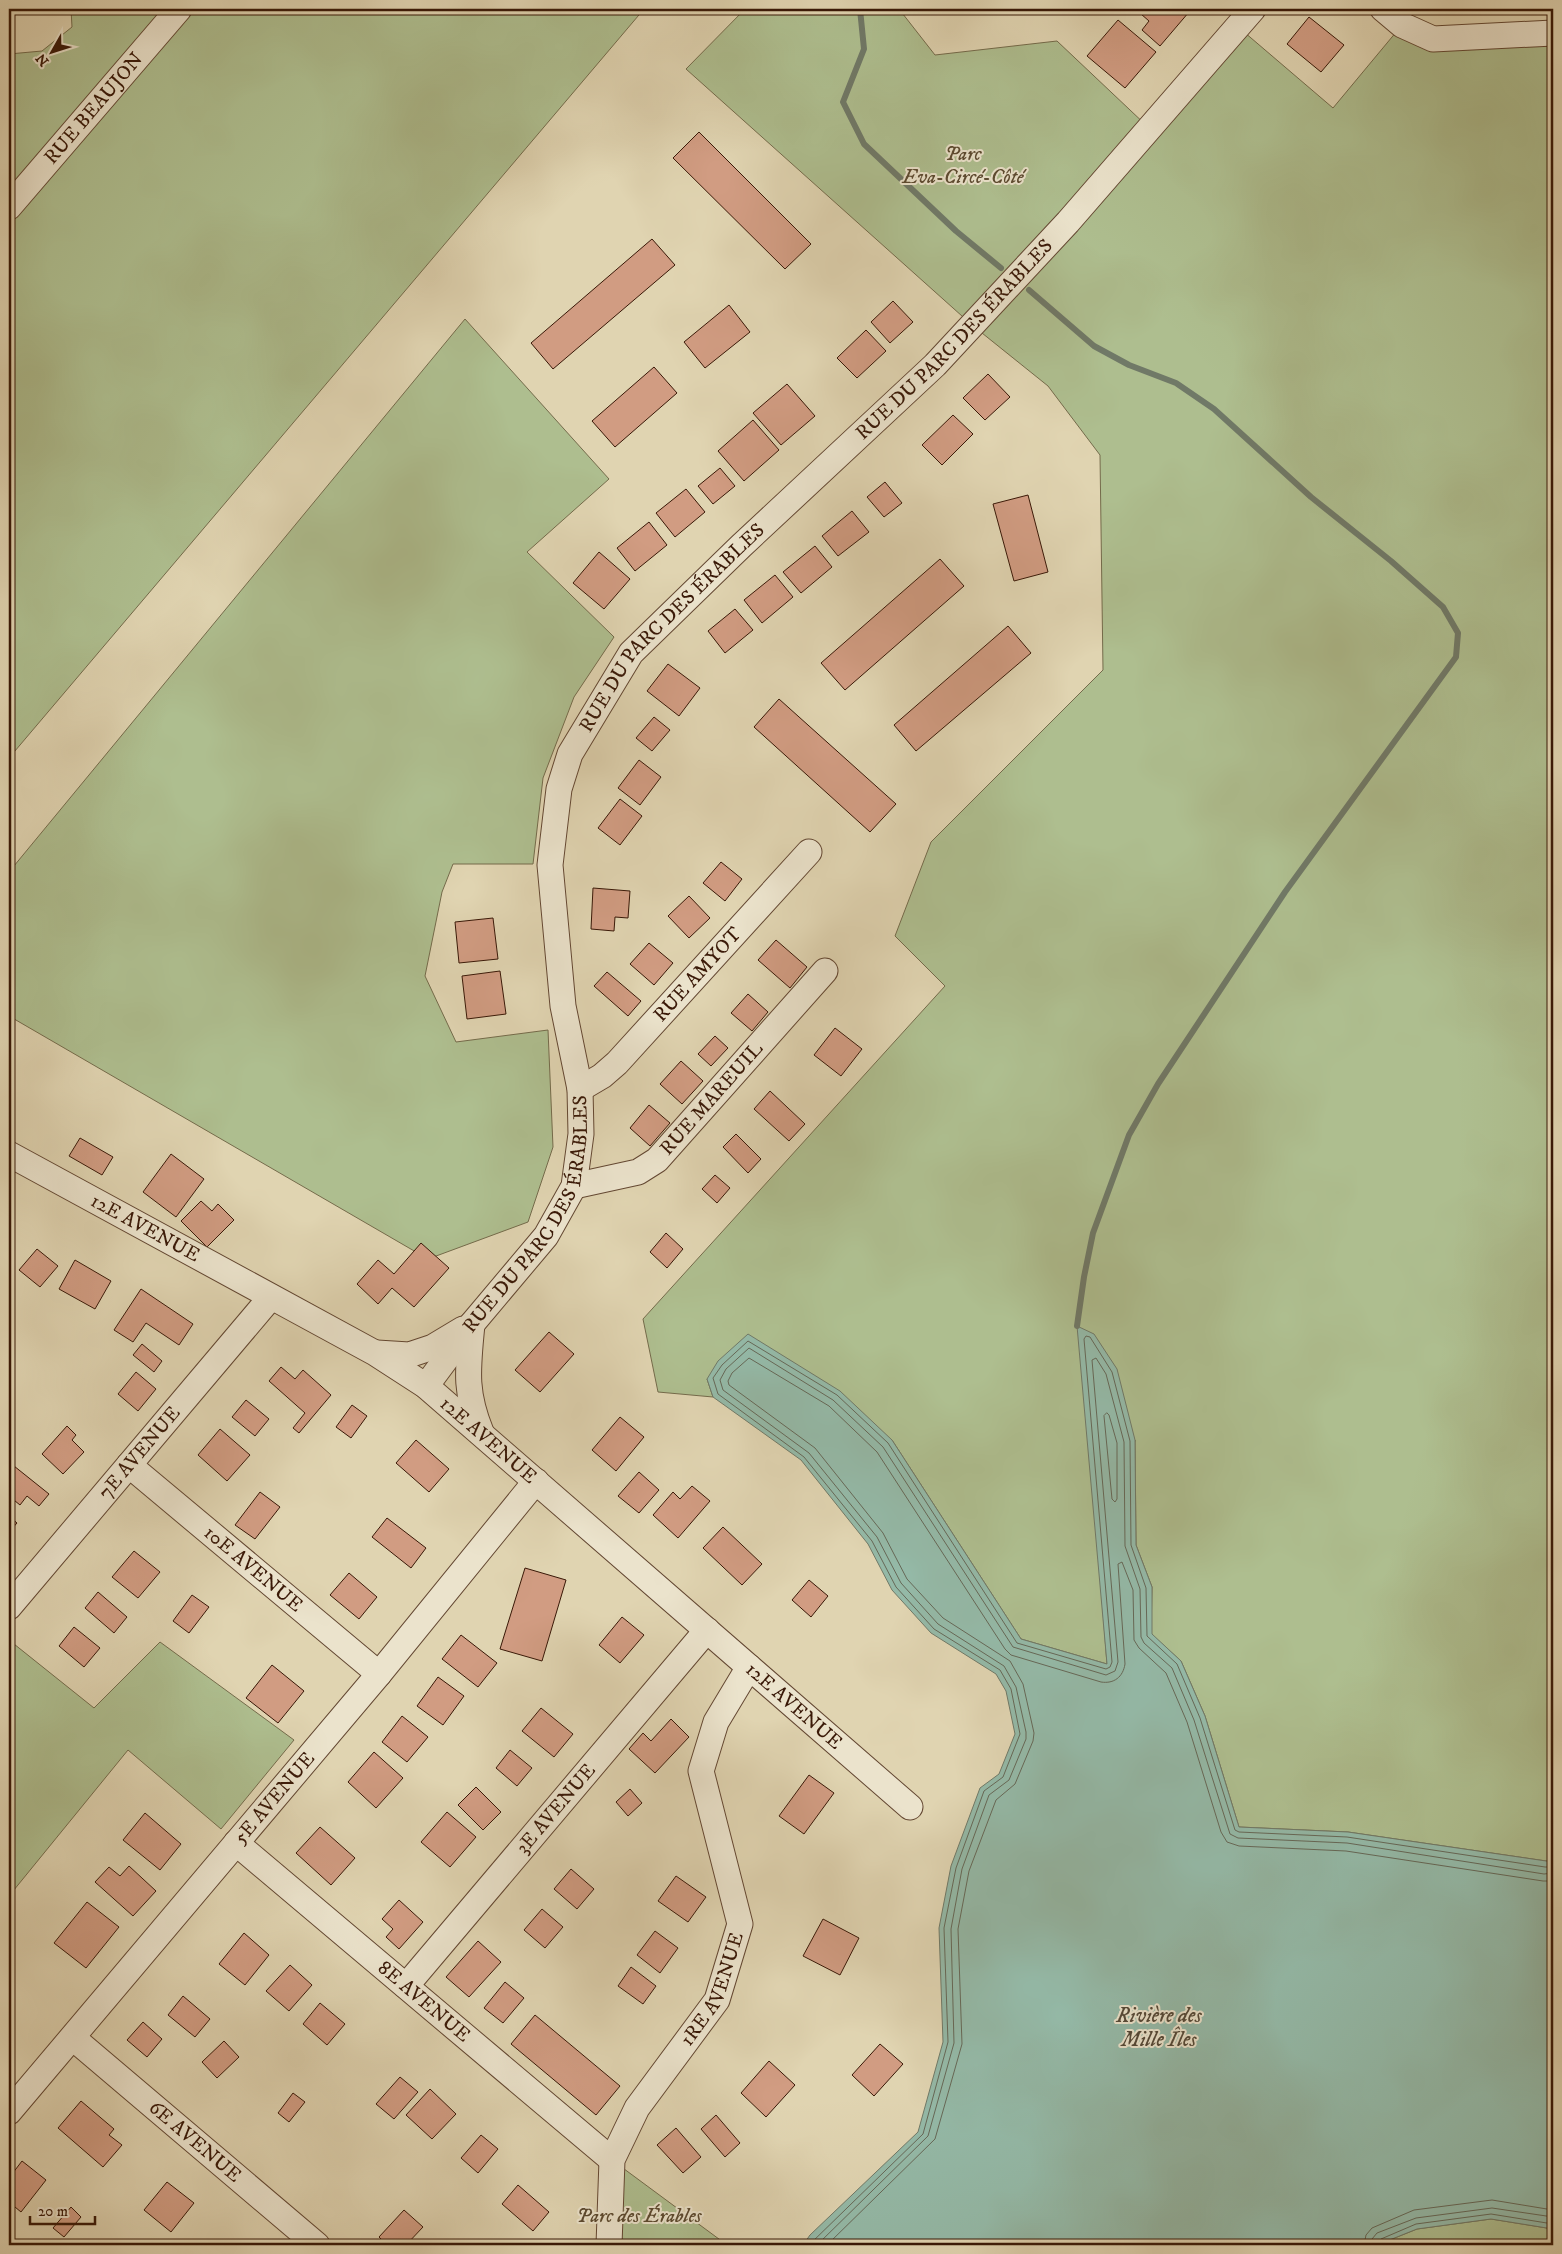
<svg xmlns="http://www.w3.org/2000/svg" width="1562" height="2254" font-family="'IM FELL DW Pica',serif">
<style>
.green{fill:#aebe8f;stroke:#746b4b}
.water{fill:#94b9a7;stroke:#707967}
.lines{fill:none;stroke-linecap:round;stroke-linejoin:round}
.shore{stroke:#666857;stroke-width:1}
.stream{stroke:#707967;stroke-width:6}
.building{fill:#d19c82;stroke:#391807}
.minor-casing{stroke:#634732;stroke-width:27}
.minor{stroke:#ebe3cc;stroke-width:25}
.labels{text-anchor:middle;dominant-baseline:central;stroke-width:4;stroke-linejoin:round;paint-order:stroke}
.street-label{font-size:20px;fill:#391807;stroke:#ebe3cc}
.park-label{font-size:20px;font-style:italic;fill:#5c4a30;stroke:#ebe3cc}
.water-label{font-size:21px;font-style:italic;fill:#544837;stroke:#ebe3cc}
</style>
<rect width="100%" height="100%" fill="#e0d4b1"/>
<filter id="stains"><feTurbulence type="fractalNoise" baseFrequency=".004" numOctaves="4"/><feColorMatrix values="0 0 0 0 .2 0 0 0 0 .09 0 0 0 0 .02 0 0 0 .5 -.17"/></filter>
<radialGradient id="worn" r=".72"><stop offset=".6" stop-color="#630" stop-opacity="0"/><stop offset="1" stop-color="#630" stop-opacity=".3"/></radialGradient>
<path class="green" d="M 71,9 L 644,9 L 9,758 L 9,54 L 42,51 L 72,27 Z
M 745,9 L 899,9 L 935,55 L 1057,41 L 1148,127 L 1237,26 L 1333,108 L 1402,25 L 1553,33 L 1553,1862 L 1348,1832 L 1239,1827 L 1205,1716 L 1181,1661 L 1151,1634 L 1152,1587 L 1136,1545 L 1135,1440 L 1101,1586 L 1107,1664 L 1021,1639 L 892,1440 L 707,1379 L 713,1397 L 658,1392 L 643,1319 L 945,986 L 895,936 L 931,842 L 1103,670 L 1100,455 L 1048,386 L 972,325 L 686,69 Z
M 465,319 L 609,479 L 527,552 L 614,637 L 574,697 L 543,778 L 533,864 L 453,864 L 442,892 L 425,976 L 456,1042 L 548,1030 L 553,1147 L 528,1222 L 428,1259 L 9,1016 L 9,872 Z
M 9,1640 L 94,1708 L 160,1642 L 294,1740 L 221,1829 L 128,1750 L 9,1896 Z
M 612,2160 L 727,2245 L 609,2245 Z
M 1491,2219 L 1553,2229 L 1553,2245 L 1377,2245 L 1417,2229 Z"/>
<path class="water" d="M 1077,1326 L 1094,1334 L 1117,1369 L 1135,1440 L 1136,1545 L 1152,1587 L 1152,1634 L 1181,1661 L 1205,1716 L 1239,1827 L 1348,1832 L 1553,1862 L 1553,2229 L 1491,2219 L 1417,2229 L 1377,2245 L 803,2245 L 810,2235 L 918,2132 L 943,2042 L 939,1928 L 951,1866 L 980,1788 L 999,1774 L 1015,1734 L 1006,1691 L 996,1674 L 931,1633 L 892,1590 L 868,1544 L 801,1460 L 713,1397 L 707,1379 L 718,1361 L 748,1334 L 840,1391 L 892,1440 L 1021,1639 L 1107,1664 Z"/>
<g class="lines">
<path class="shore" d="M 1107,1413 L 1109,1415 L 1117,1443 L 1117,1499 L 1115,1502 L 1112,1499 L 1104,1416 Z
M 809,2245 L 923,2134 L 948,2042 L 944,1928 L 956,1868 L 984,1791 L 1003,1777 L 1020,1734 L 1011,1689 L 1000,1670 L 934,1629 L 896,1587 L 872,1541 L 804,1457 L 718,1394 L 713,1378 L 722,1365 L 748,1341 L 837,1395 L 888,1443 L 1017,1643 L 1106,1669 L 1110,1667 L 1112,1662 L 1084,1339 L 1086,1336 L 1090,1337 L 1112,1372 L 1130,1441 L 1131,1545 L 1146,1588 L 1147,1636 L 1177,1664 L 1200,1718 L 1235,1830 L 1239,1832 L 1347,1837 L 1545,1867 L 1553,1867
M 817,2245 L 928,2136 L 954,2043 L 951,1929 L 962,1869 L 989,1795 L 1009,1780 L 1026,1739 L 1026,1732 L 1016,1687 L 1004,1666 L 938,1624 L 901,1583 L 877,1537 L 809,1453 L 723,1390 L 720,1380 L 726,1369 L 749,1348 L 833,1400 L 883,1447 L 1013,1647 L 1106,1675 L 1115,1671 L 1118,1662 L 1092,1360 L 1096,1358 L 1106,1374 L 1124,1442 L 1125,1546 L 1140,1589 L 1141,1637 L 1144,1643 L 1172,1668 L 1194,1720 L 1230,1834 L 1238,1838 L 1347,1843 L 1544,1874 L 1553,1873
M 827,2245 L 935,2139 L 962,2044 L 958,1929 L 969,1871 L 996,1800 L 1015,1784 L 1033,1741 L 1034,1733 L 1023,1684 L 1010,1661 L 943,1618 L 907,1579 L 883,1533 L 815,1448 L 729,1385 L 728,1381 L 732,1373 L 749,1358 L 829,1406 L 877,1452 L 1005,1649 L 1011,1655 L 1101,1682 C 1114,1684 1123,1677 1125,1664 L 1118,1564 L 1122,1562 L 1133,1590 L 1134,1640 L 1139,1648 L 1166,1673 L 1187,1722 L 1221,1832 L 1227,1842 L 1239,1846 L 1346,1851 L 1543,1881 L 1553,1881
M 1364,2245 L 1366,2235 L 1372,2228 L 1414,2210 L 1492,2200 L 1553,2210
M 1371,2245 L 1372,2239 L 1377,2233 L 1416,2218 L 1492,2208 L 1553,2217
M 1378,2245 L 1381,2239 L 1416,2224 L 1491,2214 L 1553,2224"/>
<path class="stream" d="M 860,9 L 864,49 L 843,102 L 864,144 L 956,231 L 1001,268
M 1029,290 L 1094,346 L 1129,365 L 1176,383 L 1214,409 L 1311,497 L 1391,561 L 1443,607 L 1458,633 L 1456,657 L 1285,892 L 1158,1084 L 1129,1135 L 1093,1233 L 1084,1277 L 1077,1326"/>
</g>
<path class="building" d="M 1146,9 L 1184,9 L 1189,12 L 1160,46 L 1142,30 L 1149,21 L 1141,14 Z
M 1309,17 L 1344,45 L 1321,72 L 1287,44 Z
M 1118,20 L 1156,52 L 1125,88 L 1087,56 Z
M 699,132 L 811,244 L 785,269 L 673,158 Z
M 652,239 L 675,265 L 553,369 L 531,343 Z
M 893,301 L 913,322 L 890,343 L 871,322 Z
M 729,305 L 750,332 L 705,368 L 684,342 Z
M 866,330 L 886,351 L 857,378 L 837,358 Z
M 654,367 L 677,393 L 615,447 L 592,421 Z
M 988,374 L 1010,397 L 985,420 L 963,398 Z
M 787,384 L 815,416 L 781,445 L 753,413 Z
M 953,415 L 973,434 L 942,465 L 922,445 Z
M 753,420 L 779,450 L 744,481 L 718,451 Z
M 720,468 L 735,486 L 713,504 L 698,486 Z
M 885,482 L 902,503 L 884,517 L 867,497 Z
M 686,489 L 705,512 L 675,537 L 656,513 Z
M 1028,495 L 1048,572 L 1014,581 L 993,504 Z
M 852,511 L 869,532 L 838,556 L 822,536 Z
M 649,522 L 667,545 L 635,571 L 617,548 Z
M 815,546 L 832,567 L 801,593 L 783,572 Z
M 599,552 L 630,579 L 604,609 L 573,583 Z
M 940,559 L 964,586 L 845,690 L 821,663 Z
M 775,575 L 793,597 L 762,623 L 744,600 Z
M 735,609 L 753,630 L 725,653 L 708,631 Z
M 1008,626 L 1031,653 L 916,751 L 894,725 Z
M 668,664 L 700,688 L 679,716 L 647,691 Z
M 779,699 L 896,804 L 870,832 L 754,727 Z
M 654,717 L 670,730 L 652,751 L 636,738 Z
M 639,760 L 661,777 L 640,805 L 618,788 Z
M 620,799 L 642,816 L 620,845 L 598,828 Z
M 721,862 L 742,879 L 725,901 L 703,883 Z
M 593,888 L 630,891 L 628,918 L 615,917 L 614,931 L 591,929 Z
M 689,896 L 710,918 L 689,938 L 668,916 Z
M 493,918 L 498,959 L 459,963 L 455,922 Z
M 776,940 L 807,967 L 790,988 L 758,960 Z
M 649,943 L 673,963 L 654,985 L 630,964 Z
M 500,971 L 506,1014 L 467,1019 L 462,976 Z
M 607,972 L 641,1001 L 628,1016 L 594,986 Z
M 748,994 L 768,1012 L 752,1031 L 731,1013 Z
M 835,1028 L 862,1049 L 841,1076 L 814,1055 Z
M 715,1036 L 728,1048 L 711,1066 L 698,1054 Z
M 681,1061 L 703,1081 L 682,1104 L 660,1084 Z
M 770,1091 L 805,1124 L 789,1141 L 754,1109 Z
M 649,1105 L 670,1123 L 650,1146 L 630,1128 Z
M 736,1134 L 761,1159 L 748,1173 L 723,1147 Z
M 80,1138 L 113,1157 L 102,1175 L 69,1156 Z
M 171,1154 L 204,1179 L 176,1217 L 143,1192 Z
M 715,1175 L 730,1188 L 717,1203 L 702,1189 Z
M 201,1201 L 212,1211 L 218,1204 L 234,1220 L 207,1247 L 181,1221 Z
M 666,1233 L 683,1249 L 667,1268 L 650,1252 Z
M 421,1243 L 449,1268 L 414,1307 L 392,1288 L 378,1304 L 357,1284 L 378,1260 L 394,1274 Z
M 37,1249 L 58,1266 L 40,1287 L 19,1270 Z
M 75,1260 L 111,1281 L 95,1309 L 59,1289 Z
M 141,1289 L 193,1324 L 179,1345 L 146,1323 L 133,1342 L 114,1330 Z
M 549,1332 L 574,1354 L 540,1392 L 515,1370 Z
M 142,1344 L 162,1361 L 154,1372 L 133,1355 Z
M 281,1367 L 295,1379 L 303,1370 L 331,1395 L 299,1433 L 293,1428 L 305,1413 L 269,1381 Z
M 136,1372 L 156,1389 L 138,1411 L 118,1394 Z
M 246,1400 L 269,1419 L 255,1436 L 232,1417 Z
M 352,1405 L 367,1416 L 351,1438 L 336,1427 Z
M 620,1417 L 644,1437 L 616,1471 L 592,1450 Z
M 67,1426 L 76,1435 L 72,1440 L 84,1452 L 63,1474 L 42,1454 Z
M 220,1429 L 250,1455 L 227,1481 L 198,1455 Z
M 416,1440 L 449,1469 L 429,1492 L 396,1463 Z
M 14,1466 L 49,1494 L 39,1506 L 27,1496 L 20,1505 L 9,1496 L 9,1473 Z
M 639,1472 L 659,1490 L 639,1513 L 618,1496 Z
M 692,1486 L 710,1501 L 678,1538 L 653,1515 L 673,1492 L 680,1499 Z
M 260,1492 L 280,1507 L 255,1539 L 235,1525 Z
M 9,1516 L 17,1523 L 9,1532 Z
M 387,1518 L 426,1548 L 411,1568 L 372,1537 Z
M 723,1527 L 762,1564 L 742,1585 L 703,1548 Z
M 134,1551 L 160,1572 L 138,1598 L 112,1577 Z
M 525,1568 L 566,1580 L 542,1661 L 500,1649 Z
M 349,1573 L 377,1597 L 359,1619 L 330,1595 Z
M 809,1580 L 828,1596 L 811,1617 L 792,1600 Z
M 98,1592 L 127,1617 L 114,1633 L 85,1608 Z
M 192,1595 L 209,1607 L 189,1633 L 173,1621 Z
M 622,1617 L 644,1635 L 620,1663 L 599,1645 Z
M 74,1627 L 100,1648 L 84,1667 L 59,1646 Z
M 461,1635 L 497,1663 L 478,1687 L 442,1659 Z
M 272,1665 L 304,1691 L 278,1723 L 246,1698 Z
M 438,1677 L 464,1696 L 443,1725 L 417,1706 Z
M 541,1708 L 573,1734 L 554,1757 L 522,1731 Z
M 402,1716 L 428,1737 L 407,1762 L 382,1742 Z
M 671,1719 L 689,1737 L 655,1773 L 629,1749 L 643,1733 L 651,1741 Z
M 510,1750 L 532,1768 L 517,1786 L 496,1768 Z
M 374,1752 L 403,1778 L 376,1808 L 348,1782 Z
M 809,1775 L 834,1793 L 804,1834 L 779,1816 Z
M 476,1787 L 501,1812 L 483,1830 L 458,1805 Z
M 630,1789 L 642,1803 L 628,1816 L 616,1802 Z
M 447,1812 L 476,1837 L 450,1867 L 421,1842 Z
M 145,1813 L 181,1844 L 160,1870 L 123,1840 Z
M 320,1827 L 355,1858 L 331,1885 L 296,1853 Z
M 129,1866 L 156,1891 L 133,1916 L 95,1882 L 109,1867 L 120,1876 Z
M 571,1869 L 594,1889 L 577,1909 L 554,1889 Z
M 676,1876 L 706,1897 L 688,1922 L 658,1901 Z
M 399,1900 L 423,1922 L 399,1949 L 386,1937 L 393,1929 L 382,1919 Z
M 87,1902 L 119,1927 L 86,1968 L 54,1943 Z
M 542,1909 L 563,1927 L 545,1948 L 524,1930 Z
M 823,1919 L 859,1938 L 840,1975 L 803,1956 Z
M 655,1931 L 678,1948 L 660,1973 L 637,1955 Z
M 244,1933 L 269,1955 L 245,1985 L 219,1964 Z
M 478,1941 L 501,1962 L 469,1997 L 446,1977 Z
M 290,1965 L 312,1985 L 289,2011 L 266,1991 Z
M 631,1967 L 656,1986 L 643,2004 L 618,1986 Z
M 505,1982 L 524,1998 L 503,2023 L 484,2008 Z
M 183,1996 L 210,2019 L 195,2037 L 168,2015 Z
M 320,2003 L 345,2024 L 327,2045 L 303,2024 Z
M 535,2015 L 620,2086 L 596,2115 L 511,2044 Z
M 143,2022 L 162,2039 L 147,2057 L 127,2040 Z
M 224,2041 L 239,2057 L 217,2078 L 202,2062 Z
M 880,2044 L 903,2064 L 874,2096 L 852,2075 Z
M 769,2061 L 795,2085 L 766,2117 L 741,2093 Z
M 400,2077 L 418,2092 L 394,2119 L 376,2104 Z
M 430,2089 L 456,2114 L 432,2139 L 406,2115 Z
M 293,2093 L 305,2102 L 289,2122 L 278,2113 Z
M 81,2101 L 114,2129 L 109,2135 L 122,2145 L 103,2167 L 58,2128 Z
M 716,2115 L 740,2143 L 725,2157 L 701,2129 Z
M 676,2128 L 701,2157 L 683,2173 L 657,2145 Z
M 481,2135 L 498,2149 L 478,2173 L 461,2158 Z
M 22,2161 L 46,2180 L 21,2212 L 9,2202 L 9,2178 Z
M 167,2182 L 194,2203 L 171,2232 L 144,2210 Z
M 518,2185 L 549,2212 L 533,2231 L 502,2204 Z
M 71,2207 L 81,2217 L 64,2237 L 53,2228 Z
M 404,2210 L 423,2227 L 406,2245 L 387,2245 L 379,2237 Z"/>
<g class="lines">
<defs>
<g id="minor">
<path d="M 1383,9 L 1402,25 L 1433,39 L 1553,33"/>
<path id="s1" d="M 9,207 L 179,9"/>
<path id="s2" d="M 580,1089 L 602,1076 L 617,1063 L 809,852"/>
<path id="s3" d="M 9,1154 L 375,1353 L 426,1386 L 910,1807"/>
<path id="s4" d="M 574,1186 L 638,1172 L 657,1160 L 825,971"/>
<path d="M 472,1324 C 468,1368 464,1390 481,1432"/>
<path d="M 377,1353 L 409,1355 L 433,1347 L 463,1329"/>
<path id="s5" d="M 426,1386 L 472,1324 L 546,1236 L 574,1186 L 581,1134 L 580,1089 L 563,1006 L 550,865 L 559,789 L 570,754 L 631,653 L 741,546 L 935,365 L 1068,222 L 1253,9"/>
<path id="s6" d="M 129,1465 L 379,1674"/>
<path id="s7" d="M 9,1607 L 271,1297"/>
<path id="s8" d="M 236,1843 L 612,2160"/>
<path id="s9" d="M 406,1986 L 707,1630"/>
<path id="s10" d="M 73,2038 L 317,2245"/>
<path id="s11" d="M 9,2112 L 379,1674 L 536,1481"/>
<path id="s12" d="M 609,2245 L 612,2160 L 637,2108 L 717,2000 L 740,1924 L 701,1771 L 716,1722 L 749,1667"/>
</g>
</defs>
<use href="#minor" class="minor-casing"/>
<use href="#minor" class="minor"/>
</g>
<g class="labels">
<g class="street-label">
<text stroke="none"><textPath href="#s1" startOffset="130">RUE BEAUJON</textPath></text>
<text stroke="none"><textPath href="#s5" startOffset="1255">RUE DU PARC DES ÉRABLES</textPath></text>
<text stroke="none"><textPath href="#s5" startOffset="850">RUE DU PARC DES ÉRABLES</textPath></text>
<text stroke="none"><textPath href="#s2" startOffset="165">RUE AMYOT</textPath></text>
<text stroke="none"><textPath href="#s4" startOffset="170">RUE MAREUIL</textPath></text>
<text stroke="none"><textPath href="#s5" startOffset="205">RUE DU PARC DES ÉRABLES</textPath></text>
<text stroke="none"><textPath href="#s3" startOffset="155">12E AVENUE</textPath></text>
<text stroke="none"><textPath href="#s3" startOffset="560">12E AVENUE</textPath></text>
<text stroke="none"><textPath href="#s7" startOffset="202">7E AVENUE</textPath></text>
<text stroke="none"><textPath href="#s6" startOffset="162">10E AVENUE</textPath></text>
<text stroke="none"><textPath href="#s3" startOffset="965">12E AVENUE</textPath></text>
<text stroke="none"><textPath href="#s11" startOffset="411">5E AVENUE</textPath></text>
<text stroke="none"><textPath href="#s9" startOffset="232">3E AVENUE</textPath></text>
<text stroke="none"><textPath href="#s12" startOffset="285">1RE AVENUE</textPath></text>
<text stroke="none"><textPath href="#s8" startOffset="246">8E AVENUE</textPath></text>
<text stroke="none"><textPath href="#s10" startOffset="160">6E AVENUE</textPath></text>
</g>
<g class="park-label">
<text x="963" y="154">Parc<tspan x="963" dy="23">Eva-Circé-Côté</tspan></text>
<text x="639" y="2216">Parc des Érables</text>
</g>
<g class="water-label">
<text x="1159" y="2016">Rivière des<tspan x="1159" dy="24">Mille Îles</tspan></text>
</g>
</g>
<rect width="1562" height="2254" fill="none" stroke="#e0d4b1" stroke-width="30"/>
<rect x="10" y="10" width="1542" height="2234" fill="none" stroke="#391807" stroke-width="2.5"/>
<rect x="15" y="15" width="1532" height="2224" fill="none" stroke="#391807"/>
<g transform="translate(52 52) rotate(231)" stroke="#ebe3cc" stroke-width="4" paint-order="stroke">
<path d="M0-4L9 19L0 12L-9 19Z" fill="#391807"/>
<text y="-8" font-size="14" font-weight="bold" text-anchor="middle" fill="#391807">N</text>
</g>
<path d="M30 2216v8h65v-8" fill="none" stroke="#391807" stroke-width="2.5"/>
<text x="38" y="2216" font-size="15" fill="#391807" stroke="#ebe3cc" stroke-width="4" paint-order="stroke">20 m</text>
<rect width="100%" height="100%" filter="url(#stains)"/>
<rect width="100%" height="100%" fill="url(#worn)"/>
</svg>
